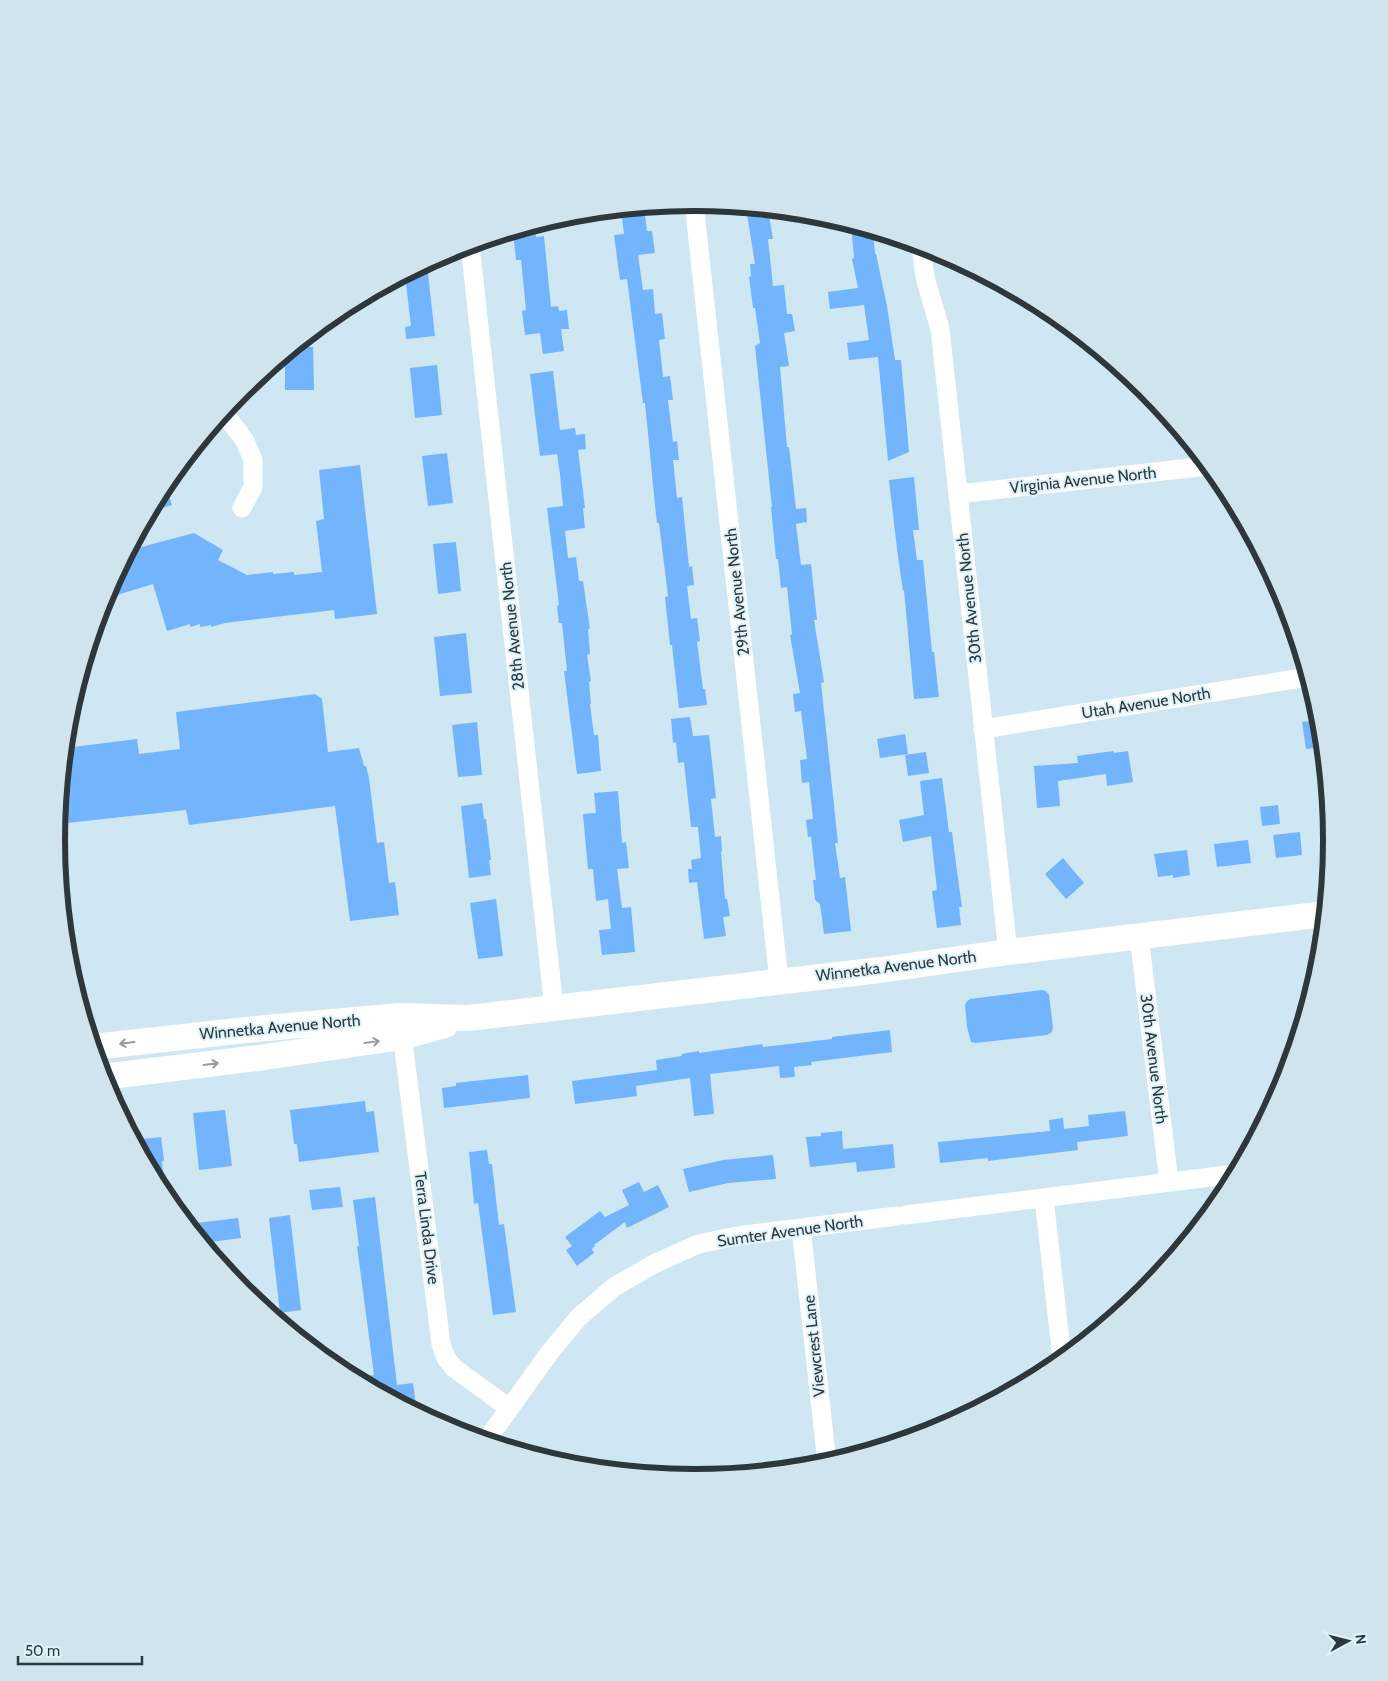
<svg xmlns="http://www.w3.org/2000/svg" width="1388" height="1681" font-family="Cabin,sans-serif">
<style>
.building{fill:#72b5fc}
.lines{fill:none;stroke-linecap:round;stroke-linejoin:round}
.minor{stroke:#fff;stroke-width:19}
.secondary{stroke:#fff;stroke-width:26}
.oneway{stroke:#969c9e}
.labels{text-anchor:middle;dominant-baseline:central;stroke-width:4;stroke-linejoin:round;paint-order:stroke}
.street-label{font-size:16px;fill:#2e383c;stroke:#dff3fc}
.rim{fill:none;stroke:#2e383c;stroke-width:6}
</style>
<rect width="100%" height="100%" fill="#cee7f2"/>
<path class="building" d="M 644,208 L 647,231 L 652,231 L 655,253 L 638,255 L 643,290 L 653,289 L 655,314 L 662,313 L 665,339 L 659,340 L 663,377 L 670,376 L 673,400 L 668,400 L 673,442 L 677,441 L 679,460 L 673,460 L 677,498 L 682,497 L 689,567 L 692,566 L 694,585 L 687,586 L 691,619 L 697,618 L 700,641 L 697,642 L 703,689 L 705,689 L 707,705 L 679,708 L 672,645 L 670,645 L 665,597 L 668,596 L 659,523 L 657,523 L 656,515 L 645,403 L 643,403 L 627,279 L 620,280 L 614,235 L 624,234 L 621,210 Z
M 746,208 L 768,210 L 773,239 L 768,239 L 773,286 L 784,285 L 787,314 L 792,314 L 795,331 L 784,333 L 789,366 L 780,367 L 787,447 L 789,447 L 796,509 L 806,508 L 807,522 L 796,524 L 801,565 L 811,564 L 817,620 L 814,620 L 824,682 L 821,683 L 838,843 L 835,843 L 840,878 L 845,877 L 851,931 L 824,934 L 820,904 L 815,900 L 813,880 L 816,880 L 811,837 L 808,837 L 806,820 L 813,819 L 809,782 L 802,783 L 800,760 L 807,759 L 801,711 L 795,712 L 793,694 L 800,693 L 790,635 L 792,634 L 787,587 L 781,588 L 778,559 L 776,559 L 771,507 L 772,507 L 755,346 L 760,343 L 755,308 L 753,308 L 749,277 L 751,276 L 750,264 L 755,264 Z
M 851,225 L 873,232 L 875,254 L 876,254 L 887,306 L 895,360 L 901,360 L 909,452 L 888,461 L 878,357 L 849,360 L 847,343 L 869,340 L 864,305 L 830,309 L 828,292 L 858,288 L 852,259 L 854,258 Z
M 535,226 L 536,237 L 544,236 L 551,307 L 558,306 L 559,311 L 567,310 L 569,329 L 561,329 L 564,351 L 543,354 L 540,333 L 525,335 L 522,311 L 526,310 L 521,260 L 516,260 L 513,232 Z
M 427,264 L 435,336 L 406,339 L 405,327 L 411,326 L 405,275 Z
M 295,347 L 313,347 L 314,390 L 285,390 L 285,355 Z
M 437,365 L 442,415 L 415,418 L 410,368 Z
M 553,371 L 560,430 L 575,428 L 576,435 L 585,434 L 586,449 L 578,450 L 585,508 L 583,508 L 585,528 L 565,531 L 568,558 L 576,557 L 579,581 L 583,581 L 590,629 L 588,629 L 590,654 L 587,655 L 591,681 L 589,682 L 591,704 L 590,704 L 594,735 L 598,735 L 601,771 L 577,774 L 564,671 L 567,671 L 562,623 L 559,623 L 557,606 L 559,605 L 547,508 L 563,506 L 560,474 L 557,454 L 540,456 L 530,374 Z
M 447,453 L 453,503 L 428,506 L 422,456 Z
M 360,465 L 377,614 L 335,619 L 334,610 L 225,623 L 211,627 L 211,625 L 200,627 L 200,624 L 190,627 L 190,624 L 167,631 L 153,584 L 104,599 L 130,550 L 194,533 L 223,550 L 218,560 L 247,575 L 273,572 L 273,574 L 294,572 L 294,575 L 322,572 L 316,521 L 324,519 L 319,470 Z
M 914,477 L 919,530 L 913,530 L 917,560 L 923,560 L 932,652 L 934,652 L 939,697 L 914,699 L 904,590 L 903,591 L 898,557 L 889,480 Z
M 165,484 L 172,505 L 150,512 L 164,486 Z
M 456,542 L 461,591 L 438,594 L 433,544 Z
M 466,633 L 472,693 L 440,696 L 434,637 Z
M 315,694 L 322,699 L 328,752 L 359,748 L 364,766 L 366,766 L 369,778 L 377,843 L 384,842 L 389,883 L 395,882 L 399,915 L 350,921 L 335,806 L 189,825 L 186,810 L 58,824 L 65,748 L 137,739 L 139,754 L 180,749 L 176,712 Z
M 690,717 L 693,736 L 709,735 L 716,798 L 711,799 L 715,837 L 721,836 L 722,851 L 721,852 L 725,899 L 727,899 L 730,916 L 723,917 L 726,936 L 704,939 L 697,882 L 689,883 L 688,869 L 692,869 L 691,860 L 701,858 L 698,827 L 691,827 L 684,762 L 678,763 L 676,742 L 673,743 L 671,719 Z
M 1320,720 L 1323,747 L 1306,749 L 1302,722 Z
M 477,722 L 482,775 L 458,777 L 452,725 Z
M 905,734 L 908,754 L 880,758 L 877,739 Z
M 1113,751 L 1114,753 L 1128,751 L 1133,782 L 1107,786 L 1106,774 L 1058,781 L 1060,806 L 1037,808 L 1034,766 L 1078,763 L 1077,756 Z
M 926,752 L 929,773 L 908,776 L 905,755 Z
M 942,778 L 949,832 L 952,832 L 958,879 L 962,907 L 959,907 L 961,925 L 937,928 L 932,891 L 937,890 L 931,836 L 903,842 L 899,820 L 924,815 L 920,781 Z
M 618,791 L 622,843 L 626,842 L 629,868 L 617,869 L 622,908 L 631,907 L 635,952 L 602,955 L 599,930 L 611,929 L 608,899 L 596,901 L 593,869 L 588,869 L 583,814 L 596,813 L 594,793 Z
M 482,803 L 484,819 L 486,819 L 491,860 L 489,860 L 491,875 L 469,878 L 461,806 Z
M 1278,805 L 1280,824 L 1262,826 L 1260,807 Z
M 1300,832 L 1302,855 L 1276,858 L 1273,835 Z
M 1248,840 L 1251,863 L 1217,867 L 1214,844 Z
M 1187,850 L 1190,875 L 1173,878 L 1173,875 L 1158,877 L 1154,854 Z
M 1063,858 L 1084,883 L 1066,899 L 1045,874 Z
M 496,899 L 503,956 L 478,959 L 470,903 Z
M 1042,990 L 1046,991 L 1049,995 L 1053,1027 L 1052,1032 L 1047,1035 L 976,1043 L 971,1042 L 967,1027 L 965,1005 L 967,1001 L 970,999 Z
M 890,1030 L 892,1052 L 811,1062 L 812,1065 L 794,1067 L 795,1077 L 780,1078 L 779,1066 L 710,1074 L 714,1114 L 694,1116 L 690,1078 L 636,1086 L 637,1096 L 575,1104 L 572,1081 L 657,1070 L 656,1060 L 682,1056 L 681,1054 L 699,1051 L 699,1053 L 762,1044 L 763,1047 L 832,1039 L 832,1037 Z
M 528,1075 L 530,1098 L 444,1108 L 442,1088 L 456,1086 L 456,1083 Z
M 365,1101 L 366,1112 L 374,1111 L 379,1152 L 299,1162 L 297,1144 L 294,1144 L 290,1110 Z
M 225,1110 L 232,1166 L 199,1170 L 193,1113 Z
M 1125,1111 L 1128,1136 L 1077,1142 L 1078,1150 L 988,1161 L 988,1158 L 940,1163 L 938,1142 L 1050,1131 L 1049,1120 L 1063,1118 L 1064,1129 L 1089,1126 L 1088,1115 Z
M 842,1131 L 843,1149 L 893,1144 L 895,1168 L 857,1172 L 856,1162 L 810,1167 L 806,1137 L 821,1136 L 821,1133 Z
M 161,1137 L 164,1161 L 162,1161 L 163,1173 L 153,1174 L 134,1140 Z
M 487,1150 L 489,1164 L 492,1164 L 499,1225 L 504,1224 L 516,1312 L 493,1315 L 478,1203 L 474,1204 L 469,1152 Z
M 773,1155 L 776,1179 L 728,1183 L 689,1192 L 683,1169 L 723,1160 Z
M 639,1182 L 644,1192 L 658,1185 L 669,1207 L 627,1228 L 625,1222 L 594,1245 L 595,1246 L 592,1249 L 594,1253 L 577,1266 L 566,1250 L 572,1246 L 565,1237 L 600,1211 L 605,1217 L 629,1205 L 622,1190 Z
M 340,1187 L 343,1207 L 312,1210 L 309,1190 Z
M 375,1197 L 397,1385 L 413,1383 L 417,1412 L 353,1378 L 374,1375 L 357,1246 L 359,1246 L 353,1200 Z
M 290,1215 L 301,1310 L 280,1313 L 269,1218 Z
M 238,1218 L 241,1238 L 203,1243 L 188,1224 Z"/>
<g class="lines">
<path class="minor" d="M 694,203 L 779,981
M 470,245 L 554,1008
M 921,246 L 925,277 L 940,329 L 1008,952
M 224,413 L 245,441 L 253,460 L 253,487 L 242,508
M 958,494 L 1208,466
M 983,729 L 1308,677
M 1139,936 L 1169,1182
M 401,1026 L 441,1344 L 446,1358 L 454,1368 L 509,1408
M 1044,1198 L 1062,1359
M 906,1215 L 1235,1174
M 801,1228 L 827,1463
M 486,1441 L 550,1352 L 579,1317 L 614,1287 L 654,1264 L 698,1244 L 737,1236 L 897,1216"/>
<path class="secondary" d="M 93,1047 L 255,1029 L 400,1016 L 468,1018 L 880,970 L 1008,952 L 1325,914
M 102,1077 L 258,1058 L 402,1037 L 445,1025"/>
</g>
<defs><path id="oneway-shaft" d="M-6 0H5M1.5-3L5.5 0L1.5 3" fill="none" stroke-width="1.6" stroke-linecap="round" stroke-linejoin="round" transform="scale(1.25)"/></defs>
<g class="oneway">
<use href="#oneway-shaft" transform="translate(372 1042) rotate(-8)"/>
<use href="#oneway-shaft" transform="translate(127 1043) rotate(173)"/>
<use href="#oneway-shaft" transform="translate(211 1064) rotate(-7)"/>
</g>
<g class="labels">
<g class="street-label">
<text transform="translate(1083 480) rotate(-6)">Virginia Avenue North</text>
<text transform="translate(737 592) rotate(-96)">29th Avenue North</text>
<text transform="translate(969 598) rotate(-96)">30th Avenue North</text>
<text transform="translate(512 626) rotate(-96)">28th Avenue North</text>
<text transform="translate(1146 703) rotate(-9)">Utah Avenue North</text>
<text transform="translate(896 966) rotate(-7)">Winnetka Avenue North</text>
<text transform="translate(280 1027) rotate(-5)">Winnetka Avenue North</text>
<text transform="translate(1154 1059) rotate(83)">30th Avenue North</text>
<text transform="translate(427 1228) rotate(83)">Terra Linda Drive</text>
<text transform="translate(790 1231) rotate(-8)">Sumter Avenue North</text>
<text transform="translate(814 1346) rotate(-96)">Viewcrest Lane</text>
</g>
</g>
<path d="M0 0H1388V1681H0ZM65 840a629 629 0 1 1 1258 0a629 629 0 1 1-1258 0Z" fill="#d1e4ed" fill-rule="evenodd"/>
<path class="rim" d="M65 840a629 629 0 1 1 1258 0a629 629 0 1 1-1258 0Z"/>
<g transform="translate(1348 1641) rotate(83)" stroke="#dff3fc" stroke-width="4" paint-order="stroke">
<path d="M0-4L9 19L0 12L-9 19Z" fill="#2e383c"/>
<text y="-8" font-size="14" font-weight="bold" text-anchor="middle" fill="#2e383c">N</text>
</g>
<path d="M18 1656v8h124v-8" fill="none" stroke="#2e383c" stroke-width="2.5"/>
<text x="25" y="1656" font-size="15" fill="#2e383c" stroke="#dff3fc" stroke-width="4" paint-order="stroke">50 m</text>
</svg>
